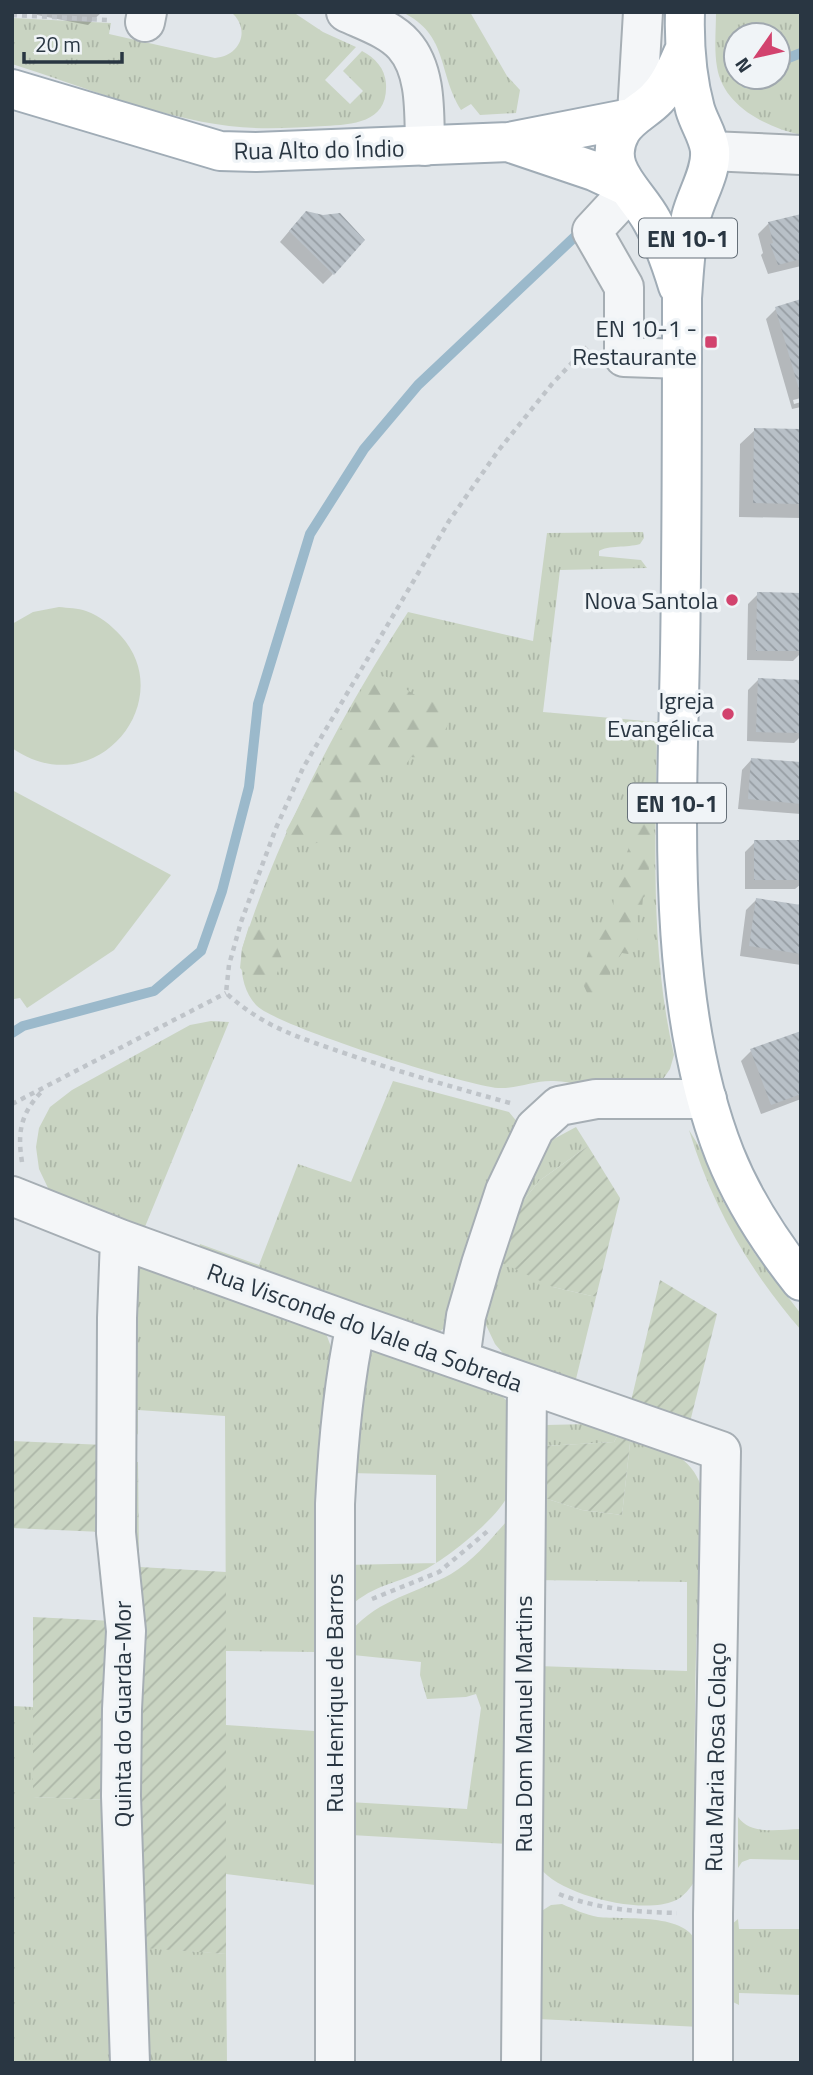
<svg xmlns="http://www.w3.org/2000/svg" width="813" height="2075" font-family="'Titillium Web',sans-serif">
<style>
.grass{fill:url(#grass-tufts);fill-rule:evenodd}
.forest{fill:url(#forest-firs)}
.garden{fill:url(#garden-furrows)}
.pitch{fill:#c9d4c2}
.shadow{fill:#0003}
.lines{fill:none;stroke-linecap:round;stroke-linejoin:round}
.stream{stroke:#9bb9cb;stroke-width:10}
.building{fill:url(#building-back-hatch)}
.minor-casing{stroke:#a6aeb4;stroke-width:42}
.major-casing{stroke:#a0acb6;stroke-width:42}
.path{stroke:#bfc4c9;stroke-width:4.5;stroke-dasharray:5 5;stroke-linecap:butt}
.minor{stroke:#f4f6f8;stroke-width:38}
.major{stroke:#fff;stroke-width:38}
.poi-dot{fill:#d2436e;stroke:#f0f4f7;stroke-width:2.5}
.labels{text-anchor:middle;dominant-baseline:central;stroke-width:7;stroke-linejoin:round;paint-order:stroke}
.shield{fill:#f0f4f7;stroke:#656f78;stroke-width:2}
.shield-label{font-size:23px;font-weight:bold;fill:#293642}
.street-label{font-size:24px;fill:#293642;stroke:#f0f4f7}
.poi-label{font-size:24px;fill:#293642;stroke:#f0f4f7;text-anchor:end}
</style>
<defs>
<pattern id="grass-tufts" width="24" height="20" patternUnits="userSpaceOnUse" patternTransform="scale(1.75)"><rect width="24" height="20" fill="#c9d4c2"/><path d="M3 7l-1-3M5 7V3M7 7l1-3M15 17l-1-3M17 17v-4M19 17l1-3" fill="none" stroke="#adb7a8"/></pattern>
<pattern id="forest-firs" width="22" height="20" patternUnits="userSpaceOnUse" patternTransform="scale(1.75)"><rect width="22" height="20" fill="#c9d4c2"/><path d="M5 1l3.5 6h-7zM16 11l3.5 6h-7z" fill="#adb7a8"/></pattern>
<pattern id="garden-furrows" width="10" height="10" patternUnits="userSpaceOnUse" patternTransform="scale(1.75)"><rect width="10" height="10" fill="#c9d4c2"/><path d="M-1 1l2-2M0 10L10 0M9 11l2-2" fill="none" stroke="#adb7a8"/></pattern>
<pattern id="building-back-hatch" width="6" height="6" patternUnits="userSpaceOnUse" patternTransform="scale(1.75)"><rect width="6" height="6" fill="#b8c0c7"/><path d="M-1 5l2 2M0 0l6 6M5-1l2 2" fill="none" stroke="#969da3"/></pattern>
</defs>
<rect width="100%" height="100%" fill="#e1e6ea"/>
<path class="grass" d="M 231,12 L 293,12 L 323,32 L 356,47 L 325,80 L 350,104 L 363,91 L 343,71 L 362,51 C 375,58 385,68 386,84 C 388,123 353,124 325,126 C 293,128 260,130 229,126 C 157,117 81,86 12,64 L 12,18 L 111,23 L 109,34 L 215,58 C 241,56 251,29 231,12 Z
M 402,12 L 470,12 L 507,76 L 520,90 L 516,113 L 480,115 L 471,104 L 461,110 C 437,71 449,35 402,12 Z
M 716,12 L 801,12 L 801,135 C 766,127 723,106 717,67 C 714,50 716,30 716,12 ZM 736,35 L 778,35 L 778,77 L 736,77 Z
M 643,532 L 644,538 L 640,544 C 627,548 608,545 599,551 L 599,556 L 641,560 L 647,568 L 560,570 L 543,712 L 657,722 C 656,833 649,947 674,1055 L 670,1069 L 661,1082 C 646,1085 629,1091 614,1091 C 593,1091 572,1080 551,1081 C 533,1081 517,1089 498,1088 C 464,1085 275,1026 256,1005 C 242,989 240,969 242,949 C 280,830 340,717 408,612 L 533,641 L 547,533 Z
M 211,1021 L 229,1022 L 142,1234 L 62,1202 L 48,1188 L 39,1169 L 36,1147 L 39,1128 L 50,1107 L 72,1090 L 190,1025 Z
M 393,1081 L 509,1112 L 518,1123 L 447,1326 L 435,1335 L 197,1254 L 200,1244 L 259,1265 L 298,1164 L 351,1182 Z
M 576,1127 L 588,1146 L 539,1181 L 520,1205 L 553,1287 L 596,1297 L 575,1383 L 507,1358 L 495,1344 L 486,1325 L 484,1303 L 494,1256 L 550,1141 Z
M 689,1130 L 700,1148 L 723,1201 L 755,1254 L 801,1314 L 801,1330 C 750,1272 711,1204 689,1130 Z
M 142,1264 L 325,1331 L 333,1352 L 321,2063 L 315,2063 L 315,1885 L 226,1874 L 226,1725 L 315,1731 L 315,1652 L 226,1651 L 225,1416 L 138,1410 L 138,1435 L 126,1414 L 135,1268 Z
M 386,1350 L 495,1389 L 508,1402 C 508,1425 508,1449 508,1472 C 508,1479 510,1488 508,1494 C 501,1516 445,1560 424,1570 C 391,1586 372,1584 344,1612 L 345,1565 L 436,1563 L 436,1475 L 349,1473 L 365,1358 L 374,1351 Z
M 589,1424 L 620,1431 L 614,1442 L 544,1446 L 539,1471 L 538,1496 L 582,1510 L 622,1515 L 631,1434 C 656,1441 689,1456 699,1481 C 709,1506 701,1541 700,1566 C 697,1616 695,1665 695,1715 C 695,1732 694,1750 695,1768 C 695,1793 706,1859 696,1879 C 691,1887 683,1898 674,1901 C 642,1915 560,1895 540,1868 C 534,1859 533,1848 532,1837 L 532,1598 L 537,1599 L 537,1666 L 687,1671 L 687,1582 L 532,1580 L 534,1497 L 538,1435 L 541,1428 L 546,1425 Z
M 129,1462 L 138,1462 L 143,1947 L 226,1954 L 227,2063 L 137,2063 Z
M 507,1521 L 508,1844 L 351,1835 L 349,1802 L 467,1809 L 481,1708 L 476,1694 L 466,1697 L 427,1699 L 420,1675 L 421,1662 L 353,1655 L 352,1630 C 379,1599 417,1593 451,1574 C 473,1561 490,1540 507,1521 Z
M 12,1706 L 33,1707 L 33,1797 L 107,1800 L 122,2063 L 12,2063 Z
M 738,1817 C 751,1836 780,1829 801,1829 L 801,1860 L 750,1859 L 742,1862 L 738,1868 Z
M 562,1904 C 573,1909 586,1915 598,1917 C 624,1920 689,1912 697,1945 C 701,1965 699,2005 700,2027 L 538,2019 L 540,1912 L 551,1905 Z
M 738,1919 L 739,1929 L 801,1929 L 801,1995 L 739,1993 L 739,2005 L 733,2002 L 727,1993 L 731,1925 Z"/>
<path class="forest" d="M 385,676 L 423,700 L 437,696 L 450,697 L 451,713 L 439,755 L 433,758 C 426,755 419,758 411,757 C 403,771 393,776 378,766 L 373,770 L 374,776 L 366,785 L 349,786 L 343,799 L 359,805 L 360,822 L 353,835 L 337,842 L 328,841 L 300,846 L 298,841 L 291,840 L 286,831 L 364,685 L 374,678 Z
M 635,806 L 652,818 L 653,860 L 649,866 L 648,893 L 643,898 L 642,908 L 636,915 C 641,930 640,943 628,954 L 622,953 L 610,971 L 611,986 L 602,995 L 589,997 L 583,984 L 583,978 L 586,974 C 586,960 585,950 598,942 C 597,931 599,920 611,917 C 616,901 612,888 617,872 L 628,868 L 626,855 L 631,842 L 625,837 L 625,823 L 629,809 Z
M 249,926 L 252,931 L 260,929 L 268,934 L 271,945 L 277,947 L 283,961 L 273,981 L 266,988 L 258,986 L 240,968 L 242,949 Z"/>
<path class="garden" d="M 588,1146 L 620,1198 L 596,1297 L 553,1287 L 502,1263 L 520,1205 L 539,1181 Z
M 660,1280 L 717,1314 L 690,1422 L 631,1401 Z
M 620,1431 L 631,1434 L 622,1515 L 582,1510 L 538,1496 L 544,1446 L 614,1442 Z
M 12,1441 L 105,1445 L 102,1532 L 12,1528 Z
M 140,1567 L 226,1572 L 226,1954 L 143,1948 Z
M 33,1617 L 113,1621 L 107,1800 L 33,1797 Z"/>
<path class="pitch" d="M 59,607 C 68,608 78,608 86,611 C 100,616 111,625 121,636 C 180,701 95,806 12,748 L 12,624 L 33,612 Z
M 12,790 L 171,875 L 114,950 L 27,1008 L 20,998 L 14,999 L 12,997 Z"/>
<path class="shadow" d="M 33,12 L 102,12 L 88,25 L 32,14 Z
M 801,216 L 801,266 L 768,274 L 761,255 L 763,253 L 758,234 L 768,224 Z
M 296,223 L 333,274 L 323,284 L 280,242 Z
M 801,301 L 801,398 L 793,400 L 794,404 L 801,402 L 801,407 L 792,409 L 766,319 L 776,309 Z
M 755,430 L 801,430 L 801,518 L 739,517 L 740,444 Z
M 758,594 L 801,595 L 801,653 L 793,661 L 747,660 L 748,604 Z
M 758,680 L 801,681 L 801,736 L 794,743 L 747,741 L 748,690 Z
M 752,759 L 801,763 L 801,814 L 738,809 L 742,770 Z
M 755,842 L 801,842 L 801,884 L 795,889 L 745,889 L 745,852 Z
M 756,900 L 801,906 L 801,965 L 740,956 L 746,910 Z
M 801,1033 L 801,1099 L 761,1114 L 741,1061 L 751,1051 Z"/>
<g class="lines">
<path class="stream" d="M 778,62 L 801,53
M 746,83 L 754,77
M 12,1033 L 23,1026 L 154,991 L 201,951 L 222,891 L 249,787 L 258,704 L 310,534 L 364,449 L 418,385 L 582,230"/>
</g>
<path class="building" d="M 306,211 L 323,215 L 340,213 L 365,240 L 334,275 L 289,231 Z
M 801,214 L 801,259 L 778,265 L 770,244 L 773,243 L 768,222 Z
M 801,299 L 801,393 L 800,393 L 775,307 Z
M 754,428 L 801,429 L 801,504 L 753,503 Z
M 757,592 L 801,593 L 801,651 L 756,651 Z
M 758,678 L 801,680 L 801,733 L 756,732 Z
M 751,758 L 801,762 L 801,804 L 748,799 Z
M 754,840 L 801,840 L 801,880 L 754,880 Z
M 756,898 L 801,905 L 801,954 L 749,946 Z
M 801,1031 L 801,1094 L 771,1105 L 750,1049 Z"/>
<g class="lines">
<defs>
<path id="minor" d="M 346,12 C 365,21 390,29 404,45 C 427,71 424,113 425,146
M 145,22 L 147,12
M 637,114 L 643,12
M 710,151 L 801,155
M 630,190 L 592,231 L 624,287 L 624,357 L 682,359
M 12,1196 L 120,1239 L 356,1324 L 721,1451 L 713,1914 L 713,2063
M 120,1239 L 117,1318 L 116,1533 L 126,1631 L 122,1709 L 121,1796 L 130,2063
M 460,1360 L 466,1316 L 481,1264 L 505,1191 L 535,1128 L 559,1106 L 596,1099 L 707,1099
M 335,2063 L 335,1504 C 338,1443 343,1385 356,1324
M 521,2063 L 527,1385"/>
<path id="major" d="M 685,12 C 684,46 686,76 695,109 C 699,123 708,135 710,150 C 712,172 696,196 691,217 C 685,244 684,272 682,298 C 682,416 682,534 680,653 C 677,813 665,1003 725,1155 C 743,1200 771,1243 801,1281
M 12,89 L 220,151 L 256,152 L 509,142 L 631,118
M 511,143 L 594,171 L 624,185
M 678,286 C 671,263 664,242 652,221 C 636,191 600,168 621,131 C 630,116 646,110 657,98 C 670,85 677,67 684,51"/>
</defs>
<use href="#minor" class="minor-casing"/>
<use href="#major" class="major-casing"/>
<path class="path" d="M 12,15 L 108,20
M 510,1103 C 456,1088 403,1073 350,1055 C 301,1038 266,1029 226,993 L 229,965 L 241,922 L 276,828 L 303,768 L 449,521 L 498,451 L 552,384 L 587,347
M 12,1104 L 226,993
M 22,1162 C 17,1131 21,1113 43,1090
M 372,1599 L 439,1572 L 489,1530
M 559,1894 C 597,1909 636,1912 677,1913"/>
<use href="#minor" class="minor"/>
<use href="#major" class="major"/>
</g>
<g class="poi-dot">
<rect x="704" y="335" width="14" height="14" rx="3.5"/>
<circle cx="732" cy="600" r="7"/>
<circle cx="728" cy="714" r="7"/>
</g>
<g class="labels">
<g class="shield">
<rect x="639" y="218.5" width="98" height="39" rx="5"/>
<rect x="628" y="783.5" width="98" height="39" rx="5"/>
</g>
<g class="shield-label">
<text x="688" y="238">EN 10-1</text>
<text x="677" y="803">EN 10-1</text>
</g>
<g class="street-label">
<text transform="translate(319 149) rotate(-1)">Rua Alto do Índio</text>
<text transform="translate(365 1327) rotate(20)">Rua Visconde do Vale da Sobreda</text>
<text transform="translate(334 1693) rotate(-90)">Rua Henrique de Barros</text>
<text transform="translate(122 1714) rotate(-90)">Quinta do Guarda-Mor</text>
<text transform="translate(523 1724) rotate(-90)">Rua Dom Manuel Martins</text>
<text transform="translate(715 1757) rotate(-89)">Rua Maria Rosa Colaço</text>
</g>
<g class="poi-label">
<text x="697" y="328">EN 10-1 -<tspan x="697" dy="28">Restaurante</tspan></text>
<text x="718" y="600">Nova Santola</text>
<text x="714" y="700">Igreja<tspan x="714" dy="28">Evangélica</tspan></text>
</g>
</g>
<rect width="813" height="2075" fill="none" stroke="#293642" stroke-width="28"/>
<g transform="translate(757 56) rotate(236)"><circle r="33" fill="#f0f4f7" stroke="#a0a8af" stroke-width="2"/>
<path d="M0-5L12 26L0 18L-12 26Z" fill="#d2436e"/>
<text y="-10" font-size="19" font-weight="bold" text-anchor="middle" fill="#293642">N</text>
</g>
<path d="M24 52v10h98v-10" fill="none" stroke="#293642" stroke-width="3.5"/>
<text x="35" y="52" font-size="21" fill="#293642" stroke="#f0f4f7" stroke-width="5" paint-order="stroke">20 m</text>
</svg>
